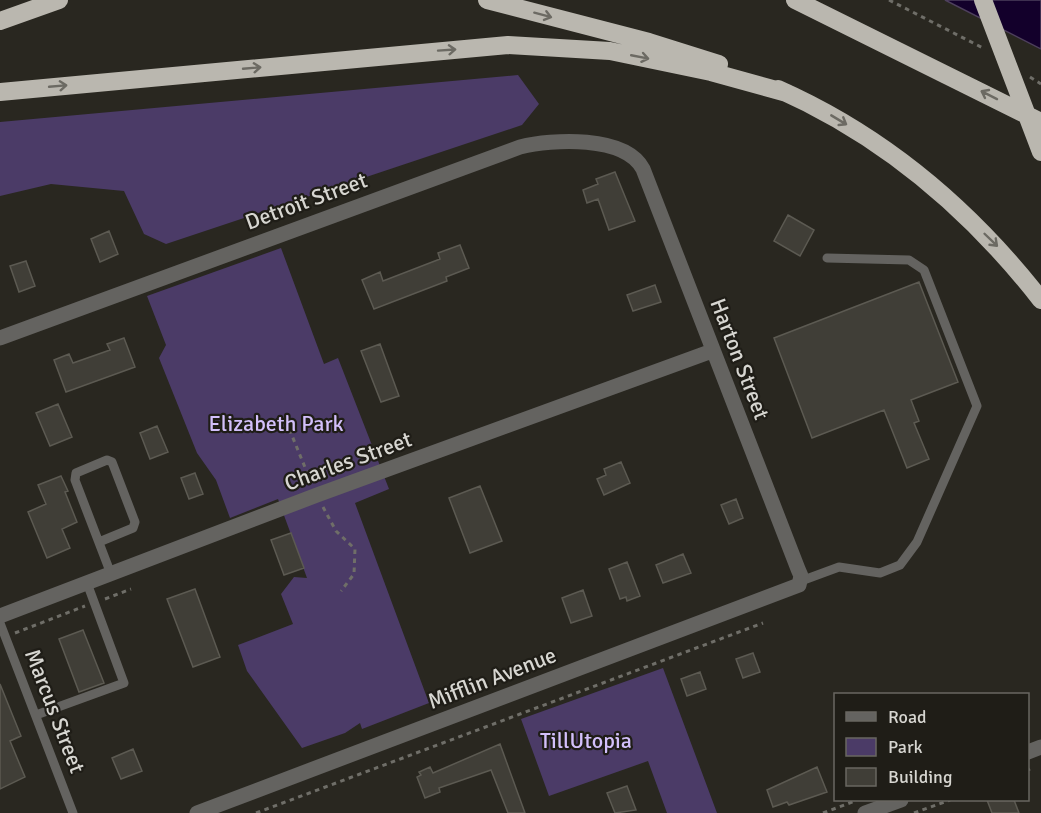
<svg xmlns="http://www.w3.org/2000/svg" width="1041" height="813" font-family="Signika,sans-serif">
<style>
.green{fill:#4b3b67}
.water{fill:#13002b;stroke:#4e405d;stroke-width:1.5}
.building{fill:#403e37;stroke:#5c5a52;stroke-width:1.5}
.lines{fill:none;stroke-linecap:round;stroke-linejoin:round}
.path{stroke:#6f6e68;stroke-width:3;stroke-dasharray:4.5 4.5;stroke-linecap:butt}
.lane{stroke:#646360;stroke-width:9}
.street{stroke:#646360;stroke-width:15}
.highway{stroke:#bab7af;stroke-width:18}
.oneway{stroke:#6c6a63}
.labels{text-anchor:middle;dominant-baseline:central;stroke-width:4.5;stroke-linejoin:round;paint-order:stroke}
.street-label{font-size:22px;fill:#d7d6d1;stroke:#1f1d17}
.park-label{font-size:22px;fill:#d3c0fb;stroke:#1f1d17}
</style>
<rect width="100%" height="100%" fill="#292720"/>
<path class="green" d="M 518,75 L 539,104 L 522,125 L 166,244 L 144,234 L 124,191 L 51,184 L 0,196 L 0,122 Z
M 281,248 L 324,364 L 338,358 L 389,489 L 355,503 L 429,703 L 362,729 L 360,723 L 345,733 L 302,748 L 247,671 L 238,645 L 293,624 L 281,594 L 294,577 L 307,578 L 278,499 L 230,518 L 216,480 L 197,453 L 159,358 L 166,345 L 147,296 Z
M 663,668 L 717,813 L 667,813 L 648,761 L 549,796 L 521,719 Z"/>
<path class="water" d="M 945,0 L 1041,0 L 1041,49 Z"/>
<path class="building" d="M 615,172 L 635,221 L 609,230 L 598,199 L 587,203 L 583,190 L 598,184 L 596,179 Z
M 788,215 L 814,230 L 800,256 L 774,241 Z
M 109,231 L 118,254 L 100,262 L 91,239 Z
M 460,245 L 469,268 L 446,277 L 447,281 L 374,309 L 362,280 L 380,272 L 383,281 L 440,259 L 438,253 Z
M 26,261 L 35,286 L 19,292 L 10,266 Z
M 919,282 L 958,382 L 911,400 L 919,421 L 914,423 L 929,459 L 907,468 L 884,410 L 812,438 L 774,338 Z
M 655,285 L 661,302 L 633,311 L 627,295 Z
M 124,338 L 135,367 L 66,392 L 54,360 L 69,354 L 73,363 L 110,350 L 107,344 Z
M 380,344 L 399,396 L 381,402 L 361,351 Z
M 58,404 L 72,437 L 50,446 L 36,413 Z
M 157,426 L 168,452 L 150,459 L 140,433 Z
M 621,462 L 630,483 L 604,495 L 597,479 L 606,475 L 604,469 Z
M 195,473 L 203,494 L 189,499 L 181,478 Z
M 61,476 L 68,491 L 65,492 L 77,522 L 62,529 L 70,548 L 47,558 L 28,512 L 46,504 L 38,485 Z
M 480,486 L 502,541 L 470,553 L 449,498 Z
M 736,499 L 743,518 L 729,524 L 721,505 Z
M 291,533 L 304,568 L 284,575 L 271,540 Z
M 683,554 L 691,573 L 663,583 L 656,565 Z
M 627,562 L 640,596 L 627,601 L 626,597 L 620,599 L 609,569 Z
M 195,589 L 220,657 L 193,667 L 167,599 Z
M 583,590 L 592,616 L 571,623 L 562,598 Z
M 83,630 L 104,683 L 79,692 L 59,639 Z
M 753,653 L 760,672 L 743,678 L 736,659 Z
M 700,672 L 706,689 L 687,696 L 681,679 Z
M 0,684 L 21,736 L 10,741 L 25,777 L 0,789 Z
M 500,744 L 525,813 L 508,813 L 491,770 L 439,788 L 440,792 L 425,798 L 417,777 L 421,775 L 419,772 L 430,767 L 433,773 Z
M 133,749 L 142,771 L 121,779 L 112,758 Z
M 817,767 L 827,792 L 789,805 L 787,802 L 773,807 L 767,790 Z
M 627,786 L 636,810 L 615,813 L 607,793 Z
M 987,800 L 1014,800 L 1019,813 L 992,813 Z"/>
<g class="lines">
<path class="path" d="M 889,0 L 983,48
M 1030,77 L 1041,84
M 286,421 L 311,482
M 323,507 L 336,531 L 355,549 L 354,574 L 341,591
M 105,599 L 131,589
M 15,633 L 85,606
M 1028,770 L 1030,769
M 256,813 L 763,623
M 823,813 L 855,801
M 914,813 L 950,800"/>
<path class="lane" d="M 99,542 L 133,528 L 135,522 L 112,462 L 107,460 L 76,473 L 75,480 L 111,574
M 801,581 L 839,567 L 880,573 L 900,565 L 917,542 L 977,406 L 924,270 L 909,260 L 827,258
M 0,623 L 73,813
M 36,715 L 124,683 L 87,583"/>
<path class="street" d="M 0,338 L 520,147 C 552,139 625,135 643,169 L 798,569 L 801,576 L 799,585 L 197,813
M 0,616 L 317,495 L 712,351
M 1028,752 L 1041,747
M 865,813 L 901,800"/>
<path class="highway" d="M 487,0 L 649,42 L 719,64
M 795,0 L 1041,122
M 983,0 L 1041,152
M 0,21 L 59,0
M 778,89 C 884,136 970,209 1041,300
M 0,92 L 508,45 L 610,51 L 711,72 L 787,93"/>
</g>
<defs><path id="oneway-shaft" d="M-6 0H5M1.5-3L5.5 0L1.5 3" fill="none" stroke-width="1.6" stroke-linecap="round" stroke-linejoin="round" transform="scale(1.5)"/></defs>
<g class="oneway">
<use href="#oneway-shaft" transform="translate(543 15) rotate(15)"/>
<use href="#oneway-shaft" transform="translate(447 50) rotate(-4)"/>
<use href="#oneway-shaft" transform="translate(640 57) rotate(11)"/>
<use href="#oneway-shaft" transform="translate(252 68) rotate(-5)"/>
<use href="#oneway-shaft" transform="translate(58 86) rotate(-5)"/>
<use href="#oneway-shaft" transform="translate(989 95) rotate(-153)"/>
<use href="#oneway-shaft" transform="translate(839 120) rotate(31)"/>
<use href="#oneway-shaft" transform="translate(991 240) rotate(44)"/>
</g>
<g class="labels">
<g class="street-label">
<text transform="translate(306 201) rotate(-20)">Detroit Street</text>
<text transform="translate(740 359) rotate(69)">Harton Street</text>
<text transform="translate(348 461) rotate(-20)">Charles Street</text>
<text transform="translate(492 678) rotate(-21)">Mifflin Avenue</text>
<text transform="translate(55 711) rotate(69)">Marcus Street</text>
</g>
<g class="park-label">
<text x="276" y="423">Elizabeth Park</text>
<text x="586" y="740">TillUtopia</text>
</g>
</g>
<rect x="834" y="693" width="195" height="108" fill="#1f1d17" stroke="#696761" stroke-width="1.5"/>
<rect x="846" y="712" width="30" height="9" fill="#646360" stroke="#696761" stroke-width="1.5"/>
<text x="888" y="723" font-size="18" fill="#d7d6d1">Road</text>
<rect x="846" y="738" width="30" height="18" fill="#4b3b67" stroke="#696761" stroke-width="1.5"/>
<text x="888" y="753" font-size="18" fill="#d7d6d1">Park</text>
<rect x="846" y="768" width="30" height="18" fill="#403e37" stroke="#696761" stroke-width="1.5"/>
<text x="888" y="783" font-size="18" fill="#d7d6d1">Building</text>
</svg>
